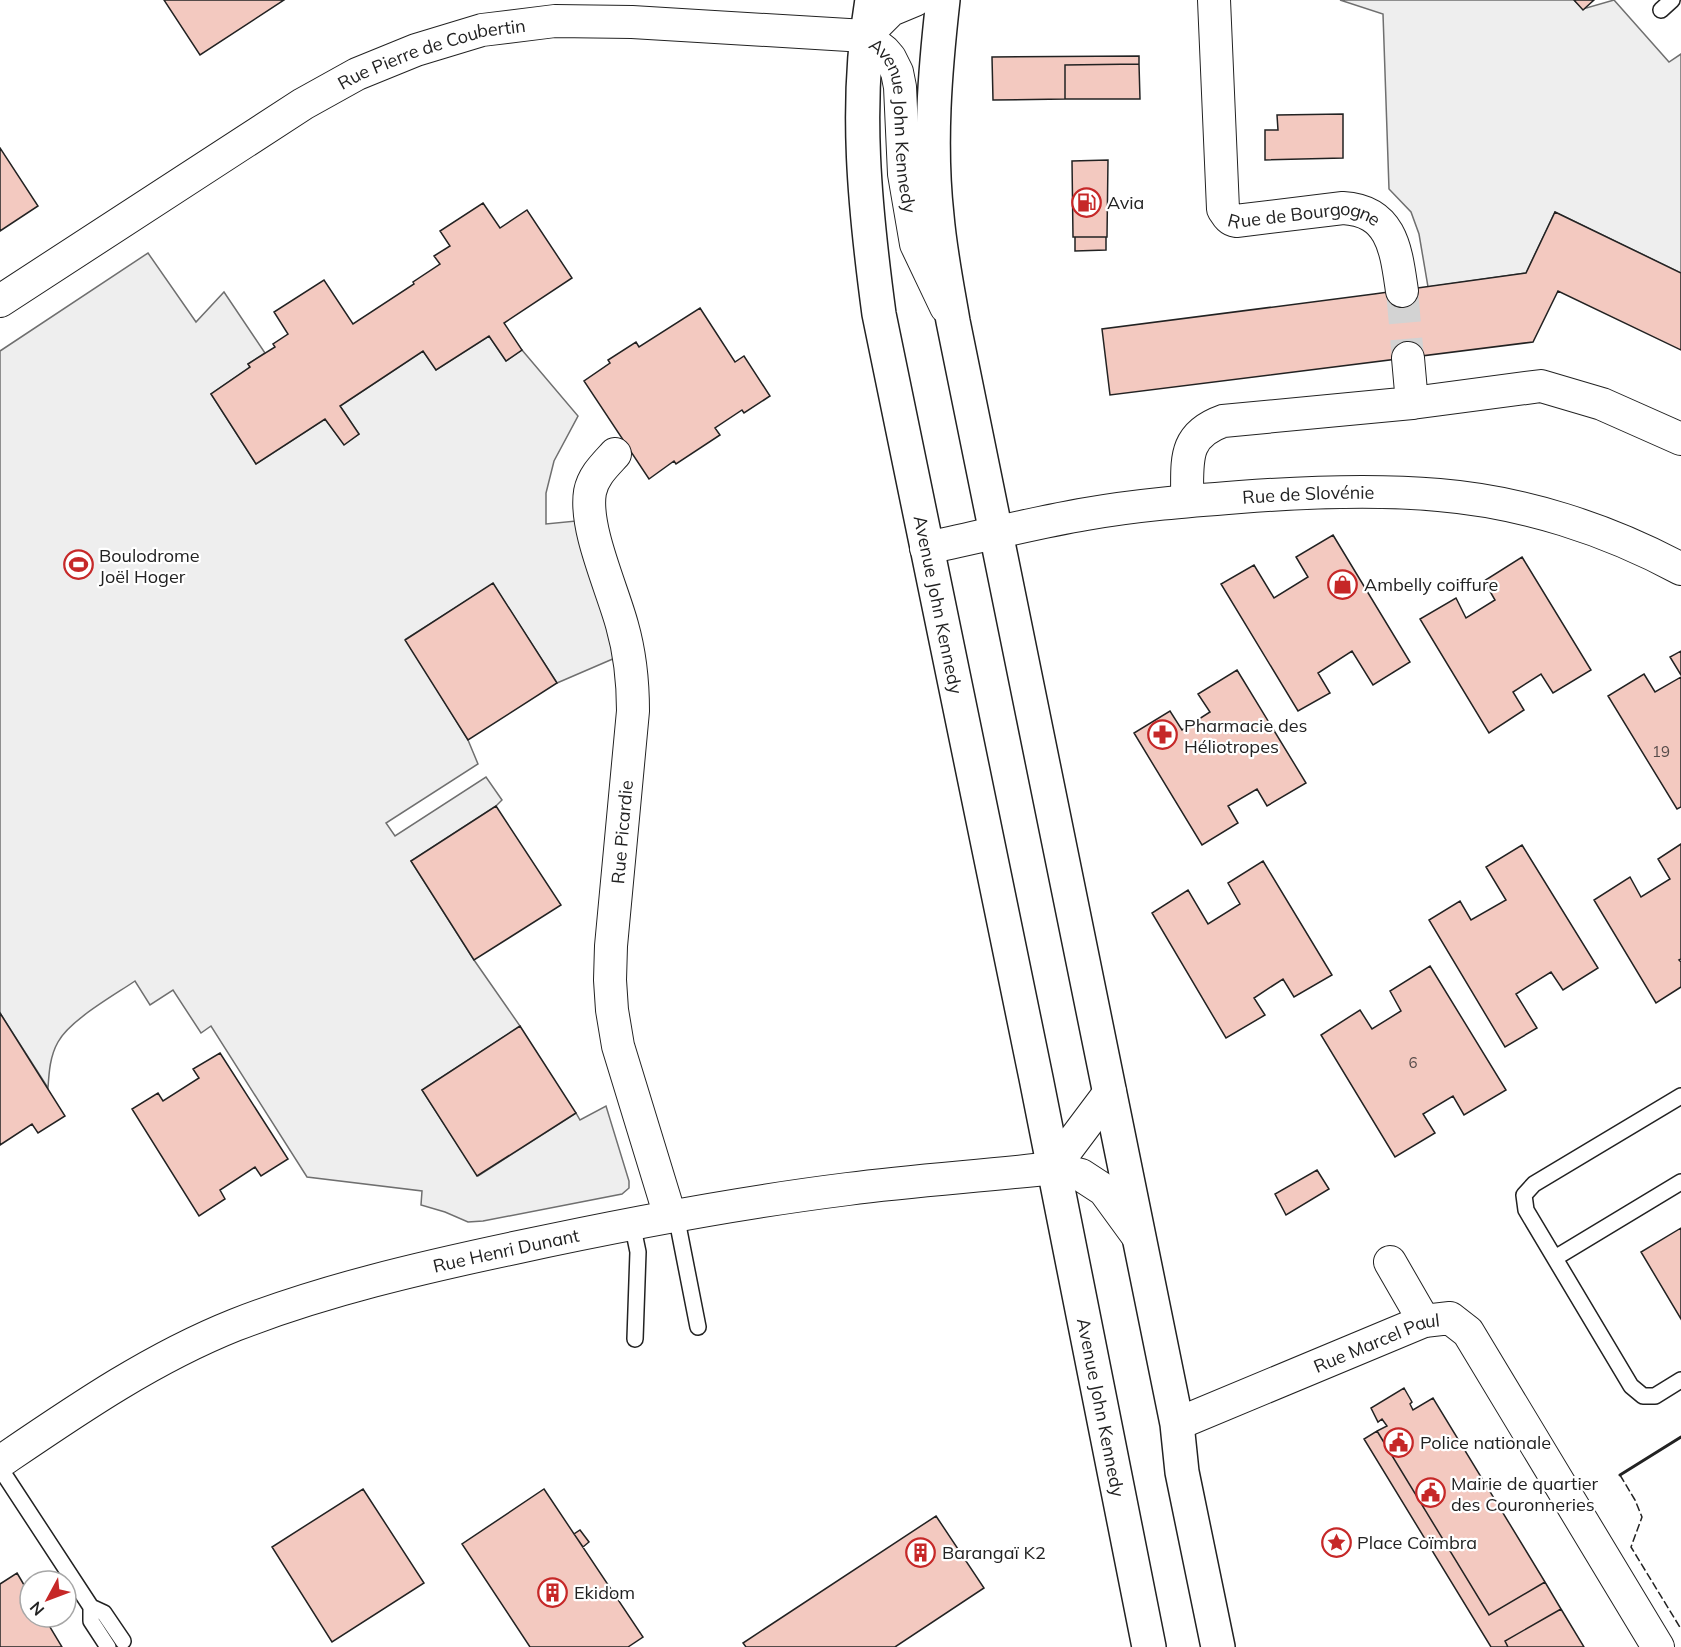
<svg xmlns="http://www.w3.org/2000/svg" width="1681" height="1647" font-family="Mulish,sans-serif">
<style>
.green{fill:#eee;stroke:#6f6f6f;stroke-width:1.5}
.building{fill:#f3c9c0;stroke:#222;stroke-width:1.5}
.lines{fill:none;stroke-linecap:round;stroke-linejoin:round}
.minor-tunnel{stroke:#d3d3d3;stroke-width:32;stroke-dasharray:32 16;stroke-linecap:butt}
.service-casing{stroke:#222;stroke-width:18}
.minor-casing{stroke:#222;stroke-width:34}
.secondary-casing{stroke:#222;stroke-width:36}
.service{stroke:#fff;stroke-width:15}
.minor{stroke:#fff;stroke-width:32}
.secondary{stroke:#fff;stroke-width:33}
.fence{stroke:#222;stroke-width:1.5;stroke-dasharray:8 3;stroke-linecap:butt}
.wall{stroke:#222;stroke-width:3}
.labels{text-anchor:middle;dominant-baseline:central;stroke-width:4.5;stroke-linejoin:round;paint-order:stroke}
.number-label{font-size:15px;fill:#564c4a}
.street-label{font-size:18px;fill:#222;stroke:#fff}
.poi-label{font-size:18px;fill:#222;stroke:#fff;text-anchor:start}
</style>
<rect width="100%" height="100%" fill="#fff"/>
<path class="green" d="M 1340,0 L 1574,0 L 1583,9 L 1614,0 L 1669,62 L 1681,54 L 1681,273 L 1555,212 L 1526,273 L 1428,287 L 1419,234 L 1411,212 L 1389,189 L 1383,14 Z
M 148,253 L 196,322 L 224,292 L 265,353 L 248,364 L 250,367 L 211,394 L 256,464 L 325,419 L 344,444 L 359,434 L 340,406 L 423,351 L 436,370 L 489,336 L 506,361 L 522,350 L 578,416 L 554,461 L 546,493 L 546,524 L 576,521 L 599,594 L 615,658 L 557,683 L 493,584 L 406,639 L 468,740 L 478,764 L 386,823 L 395,836 L 486,777 L 502,800 L 496,806 L 411,861 L 474,960 L 520,1026 L 422,1090 L 478,1176 L 576,1113 L 580,1120 L 606,1106 L 629,1181 L 629,1188 L 622,1194 L 483,1221 L 468,1222 L 445,1212 L 421,1205 L 422,1191 L 307,1177 L 211,1026 L 201,1033 L 173,990 L 150,1005 L 135,981 C 113,996 70,1020 58,1042 C 50,1056 49,1072 48,1088 L 0,1013 L 0,351 Z"/>
<path class="building" d="M 164,0 L 284,0 L 200,55 Z
M 1574,0 L 1594,0 L 1583,10 Z
M 1139,56 L 1139,64 L 1065,65 L 1065,99 L 993,100 L 992,57 Z
M 1139,64 L 1140,99 L 1065,99 L 1065,65 Z
M 1343,114 L 1343,158 L 1265,160 L 1265,130 L 1278,130 L 1277,115 Z
M 0,148 L 38,206 L 0,231 Z
M 1108,160 L 1107,237 L 1073,237 L 1072,161 Z
M 483,203 L 500,228 L 527,210 L 572,278 L 504,323 L 522,350 L 506,361 L 489,336 L 436,370 L 423,351 L 340,406 L 359,434 L 344,445 L 325,419 L 256,464 L 211,394 L 250,367 L 248,364 L 275,347 L 273,344 L 288,334 L 274,312 L 324,280 L 353,324 L 414,284 L 413,282 L 440,264 L 434,256 L 450,246 L 440,231 Z
M 1555,212 L 1681,273 L 1681,350 L 1558,291 L 1533,342 L 1110,395 L 1102,329 L 1374,294 L 1526,273 Z
M 1075,237 L 1106,237 L 1106,250 L 1075,251 Z
M 700,308 L 735,362 L 744,356 L 770,396 L 744,413 L 742,410 L 715,428 L 720,435 L 676,464 L 674,461 L 649,479 L 584,381 L 610,363 L 608,360 L 636,342 L 639,347 Z
M 1333,535 L 1410,662 L 1373,685 L 1352,651 L 1318,673 L 1330,693 L 1298,711 L 1221,584 L 1254,565 L 1274,598 L 1308,577 L 1296,557 Z
M 1522,557 L 1591,670 L 1553,693 L 1541,674 L 1513,692 L 1524,710 L 1489,733 L 1420,619 L 1456,598 L 1466,618 L 1495,600 L 1484,581 Z
M 493,583 L 557,683 L 468,740 L 405,640 Z
M 1681,651 L 1681,675 L 1670,657 Z
M 1237,670 L 1306,783 L 1267,806 L 1257,789 L 1228,806 L 1238,823 L 1202,845 L 1134,733 L 1170,711 L 1182,730 L 1210,712 L 1198,694 Z
M 1644,674 L 1655,692 L 1681,677 L 1681,807 L 1677,809 L 1608,696 Z
M 496,806 L 561,905 L 474,960 L 411,861 Z
M 1681,844 L 1681,959 L 1679,960 L 1681,962 L 1681,987 L 1656,1003 L 1594,900 L 1630,877 L 1641,897 L 1670,879 L 1658,859 Z
M 1522,845 L 1598,968 L 1563,990 L 1551,972 L 1516,994 L 1537,1028 L 1505,1047 L 1429,920 L 1460,901 L 1471,920 L 1506,900 L 1486,867 Z
M 1263,861 L 1332,975 L 1294,997 L 1283,979 L 1254,998 L 1265,1015 L 1226,1038 L 1152,913 L 1188,890 L 1208,924 L 1240,904 L 1228,883 Z
M 1430,966 L 1506,1090 L 1464,1115 L 1453,1096 L 1423,1114 L 1435,1133 L 1395,1157 L 1321,1035 L 1360,1010 L 1372,1029 L 1401,1011 L 1390,991 Z
M 0,1013 L 65,1116 L 38,1133 L 32,1124 L 0,1145 Z
M 520,1026 L 576,1113 L 477,1176 L 422,1090 Z
M 220,1053 L 288,1159 L 261,1176 L 255,1167 L 220,1190 L 225,1199 L 199,1216 L 132,1109 L 158,1093 L 163,1101 L 199,1078 L 193,1069 Z
M 1317,1170 L 1329,1189 L 1286,1215 L 1275,1194 Z
M 1681,1228 L 1681,1319 L 1641,1252 Z
M 1404,1388 L 1412,1402 L 1410,1404 L 1413,1410 L 1433,1398 L 1545,1582 L 1489,1615 L 1377,1431 L 1387,1426 L 1382,1419 L 1378,1422 L 1371,1408 Z
M 1377,1431 L 1489,1615 L 1545,1582 L 1561,1609 L 1505,1641 L 1508,1647 L 1491,1647 L 1364,1439 Z
M 363,1489 L 424,1583 L 332,1642 L 272,1547 Z
M 544,1489 L 643,1637 L 628,1647 L 530,1647 L 462,1544 Z
M 936,1516 L 984,1588 L 895,1647 L 746,1647 L 743,1643 Z
M 580,1530 L 589,1542 L 583,1547 L 574,1534 Z
M 17,1573 L 30,1595 L 30,1617 L 44,1617 L 62,1647 L 0,1647 L 0,1584 Z
M 1561,1609 L 1584,1647 L 1508,1647 L 1505,1641 Z"/>
<g class="lines">
<path class="minor-tunnel" d="M 1402,291 L 1408,358"/>
<defs>
<path id="service" d="M 1661,10 L 1672,0
M 1681,1096 L 1534,1184 L 1524,1195 L 1526,1210 L 1631,1386 L 1643,1396 L 1655,1396 L 1681,1380
M 676,1215 L 698,1327
M 632,1223 L 638,1252 L 635,1339
M 1555,1258 L 1681,1182
M 0,1468 L 91,1607 L 104,1613 L 123,1641
M 91,1607 L 91,1621 L 108,1647"/>
<g id="minor">
<path id="s1" d="M 1214,0 L 1223,209 C 1227,215 1229,220 1236,221 L 1343,208 C 1393,211 1396,251 1402,291"/>
<path id="s2" d="M 865,36 L 884,51 L 890,58 L 897,72 L 900,87 L 904,174 L 916,244 L 946,307"/>
<path id="s3" d="M 0,301 L 303,104 L 357,74 L 416,50 L 482,30 L 555,21 L 632,22 L 865,36 L 891,10 L 915,0"/>
<path d="M 1412,403 L 1541,386 L 1602,404 L 1681,439"/>
<path d="M 615,454 C 605,465 593,476 590,492 C 584,528 612,588 622,625 C 630,653 633,681 633,711 L 611,946 L 610,980 L 612,1010 L 618,1046 L 670,1216"/>
<path d="M 1187,501 C 1188,463 1181,436 1223,421 L 1412,403 L 1408,358"/>
<path id="s4" d="M 926,548 C 979,537 1033,523 1086,514 C 1137,505 1188,501 1240,497 C 1306,492 1373,489 1439,495 C 1523,502 1607,529 1681,569"/>
<path d="M 1053,1168 L 1110,1092"/>
<path d="M 1390,1262 L 1424,1321"/>
<path id="s5" d="M 1177,1424 L 1424,1321 L 1450,1318 L 1468,1332 L 1658,1647"/>
<path id="s6" d="M 0,1462 C 75,1411 150,1359 235,1325 C 325,1290 420,1268 514,1248 C 625,1224 736,1203 848,1189 C 916,1180 985,1176 1053,1168 L 1081,1175 L 1104,1190 L 1139,1238"/>
</g>
<g id="secondary">
<path id="s7" d="M 872,0 C 854,104 865,210 879,314 L 1036,1078 L 1149,1647"/>
<path d="M 943,0 C 935,71 929,144 937,216 C 940,251 947,286 953,321 L 1177,1424 L 1182,1472 L 1218,1647"/>
</g>
</defs>
<use href="#service" class="service-casing"/>
<use href="#minor" class="minor-casing"/>
<use href="#secondary" class="secondary-casing"/>
<use href="#service" class="service"/>
<use href="#minor" class="minor"/>
<use href="#secondary" class="secondary"/>
<path class="fence" d="M 1620,1475 L 1635,1500 L 1642,1517 L 1631,1547 L 1681,1629"/>
<path class="wall" d="M 1620,1475 L 1681,1437"/>
</g>
<defs>
<symbol id="fuel-ring" viewBox="-11 -11 22 22"><circle r="9.5" fill="#fff" stroke="#c62828" stroke-width="1.5"/><path d="M-5.5-6h7V0h2V4h1.3V-2.5L3-4.5l.8-.8L6-3V5H2.5V1h-1V6h-7ZM-4.2-4.7v3.2H.2V-4.7Z" fill="#c62828"/></symbol>
<symbol id="stadium-ring" viewBox="-11 -11 22 22"><circle r="9.5" fill="#fff" stroke="#c62828" stroke-width="1.5"/><path d="M0-5a6.5 5 0 1 0 0 10a6.5 5 0 1 0 0-10ZM-3.5-1.8h7v3.6h-7Z" fill="#c62828"/></symbol>
<symbol id="shop-ring" viewBox="-11 -11 22 22"><circle r="9.5" fill="#fff" stroke="#c62828" stroke-width="1.5"/><path d="M-5-2.5h2.3a2.7 3.5 0 0 1 5.4 0H5L5.5 6h-11ZM-1.5-2.5h3a1.5 2.3 0 0 0-3 0Z" fill="#c62828"/></symbol>
<symbol id="pharmacy-ring" viewBox="-11 -11 22 22"><circle r="9.5" fill="#fff" stroke="#c62828" stroke-width="1.5"/><path d="M-2-6h4v4h4v4h-4v4h-4v-4h-4v-4h4Z" fill="#c62828"/></symbol>
<symbol id="civic-ring" viewBox="-11 -11 22 22"><circle r="9.5" fill="#fff" stroke="#c62828" stroke-width="1.5"/><path d="M-.6-6.5H3V-4.5H.6V-3L4-1V1h2V6H-6V1h2V-1L-.6-3ZM-1.2 2.5V6h2.4V2.5Z" fill="#c62828"/></symbol>
<symbol id="sight-ring" viewBox="-11 -11 22 22"><circle r="9.5" fill="#fff" stroke="#c62828" stroke-width="1.5"/><path d="M0-6L1.8-2.2L6-1.7L2.9 1.2L3.7 5.4L0 3.3L-3.7 5.4L-2.9 1.2L-6-1.7L-1.8-2.2Z" fill="#c62828"/></symbol>
<symbol id="building-ring" viewBox="-11 -11 22 22"><circle r="9.5" fill="#fff" stroke="#c62828" stroke-width="1.5"/><path d="M-4-6H4V6H1V3H-1V6H-4ZM-2.5-4.3h1.7v1.8h-1.7ZM.8-4.3h1.7v1.8H.8ZM-2.5-1h1.7V.8h-1.7ZM.8-1h1.7V.8H.8Z" fill="#c62828"/></symbol>
</defs>
<g fill-rule="evenodd">
<use href="#fuel-ring" x="1070" y="186" width="33" height="33"/>
<use href="#stadium-ring" x="62" y="548" width="33" height="33"/>
<use href="#shop-ring" x="1326" y="568" width="33" height="33"/>
<use href="#pharmacy-ring" x="1146" y="718" width="33" height="33"/>
<use href="#civic-ring" x="1382" y="1426" width="33" height="33"/>
<use href="#civic-ring" x="1414" y="1476" width="33" height="33"/>
<use href="#sight-ring" x="1320" y="1526" width="33" height="33"/>
<use href="#building-ring" x="904" y="1536" width="33" height="33"/>
<use href="#building-ring" x="536" y="1576" width="33" height="33"/>
</g>
<g class="labels">
<g class="number-label">
<text x="1661" y="751">19</text>
<text x="1413" y="1062">6</text>
</g>
<g class="street-label">
<text stroke="none"><textPath href="#s3" startOffset="501">Rue Pierre de Coubertin</textPath></text>
<text stroke="none"><textPath href="#s2" startOffset="100">Avenue John Kennedy</textPath></text>
<text stroke="none"><textPath href="#s1" startOffset="297">Rue de Bourgogne</textPath></text>
<text stroke="none"><textPath href="#s4" startOffset="387">Rue de Slovénie</textPath></text>
<text stroke="none"><textPath href="#s7" startOffset="612">Avenue John Kennedy</textPath></text>
<text transform="translate(622 832) rotate(-85)">Rue Picardie</text>
<text stroke="none"><textPath href="#s6" startOffset="554">Rue Henri Dunant</textPath></text>
<text stroke="none"><textPath href="#s5" startOffset="216">Rue Marcel Paul</textPath></text>
<text stroke="none"><textPath href="#s7" startOffset="1431">Avenue John Kennedy</textPath></text>
</g>
<g class="poi-label">
<text x="1107" y="202">Avia</text>
<text x="99" y="555">Boulodrome<tspan x="99" dy="21">Joël Hoger</tspan></text>
<text x="1364" y="584">Ambelly coiffure</text>
<text x="1184" y="725">Pharmacie des<tspan x="1184" dy="21">Héliotropes</tspan></text>
<text x="1420" y="1442">Police nationale</text>
<text x="1451" y="1483">Mairie de quartier<tspan x="1451" dy="21">des Couronneries</tspan></text>
<text x="1357" y="1542">Place Coïmbra</text>
<text x="942" y="1552">Barangaï K2</text>
<text x="574" y="1592">Ekidom</text>
</g>
</g>
<g transform="translate(48 1599) rotate(229)"><circle r="28" fill="#ffffff" stroke="#a7a7a7" stroke-width="1.5"/>
<path d="M0-4.5L10 22L0 15L-10 22Z" fill="#c62828"/>
<text y="-9" font-size="16" font-weight="bold" text-anchor="middle" fill="#222222">N</text>
</g>
</svg>
